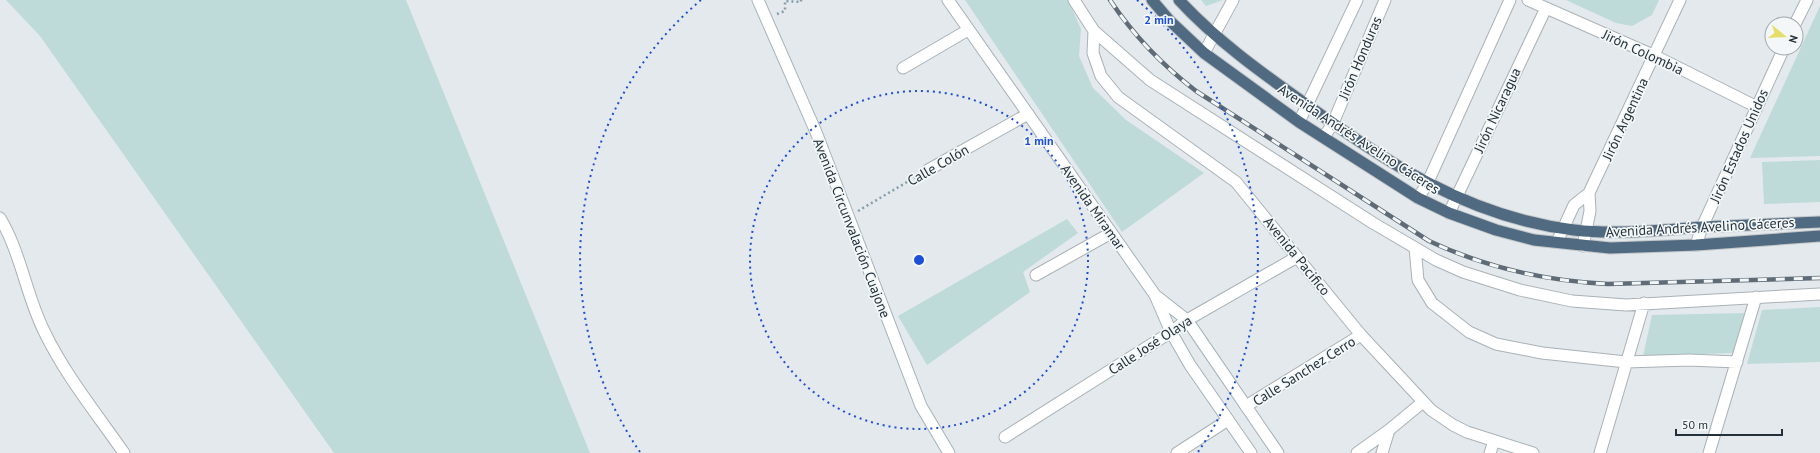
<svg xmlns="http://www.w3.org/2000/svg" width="1820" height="453" font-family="'PT Sans',sans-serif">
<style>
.green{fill:#bedbda}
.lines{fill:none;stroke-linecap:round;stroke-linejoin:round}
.minor-casing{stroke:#aab2b7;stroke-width:13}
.tertiary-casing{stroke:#aab2b7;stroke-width:13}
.secondary-casing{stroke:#a5b2b9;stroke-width:13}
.trunk-casing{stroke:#c2c5c8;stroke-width:13}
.path{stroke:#869dac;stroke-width:2.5;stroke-dasharray:2 3;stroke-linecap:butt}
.minor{stroke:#fff;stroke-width:11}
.tertiary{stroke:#fff;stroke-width:11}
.secondary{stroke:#fff;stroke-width:11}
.trunk{stroke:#506a81;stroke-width:11}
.rail-casing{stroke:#5f6c77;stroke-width:4.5}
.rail{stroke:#f3f7f8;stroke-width:3;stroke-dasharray:9;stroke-linecap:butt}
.ring{fill:none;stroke:#1d4ed8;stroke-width:2;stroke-dasharray:2 4}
.labels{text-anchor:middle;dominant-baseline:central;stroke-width:3.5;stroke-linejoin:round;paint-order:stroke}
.street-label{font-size:14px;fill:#24313b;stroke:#f3f7f8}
.centre{fill:#1d4ed8;stroke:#f3f7f8;stroke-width:2}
.ring-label{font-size:12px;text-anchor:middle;font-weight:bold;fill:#1d4ed8;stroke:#f3f7f8;stroke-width:3.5;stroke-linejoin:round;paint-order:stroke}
</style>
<rect width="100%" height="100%" fill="#e3e9ec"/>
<path class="green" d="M 6,0 L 406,0 L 590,453 L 334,453 L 40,36 Z
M 965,0 L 1068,0 L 1081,29 L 1079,56 L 1093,88 L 1126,120 L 1204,173 L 1122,232 Z
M 1201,0 L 1223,0 L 1206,6 Z
M 1566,0 L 1659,0 L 1652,15 L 1632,26 L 1616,23 Z
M 1820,6 L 1820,156 L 1750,158 Z
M 1820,160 L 1820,202 L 1764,204 L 1762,162 Z
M 1067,219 L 1078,233 L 1023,272 L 1030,292 L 927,365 L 898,316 Z
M 1820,307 L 1820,362 L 1747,364 L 1762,310 Z
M 1745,313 L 1733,353 L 1643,356 L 1652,315 Z"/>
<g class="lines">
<defs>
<path id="minor" d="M 1074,0 L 1094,31 L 1150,80 L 1373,223 L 1436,260 L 1463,272 L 1520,290 L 1572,301 L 1626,305 L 1820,294
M 1528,0 L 1655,56 L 1757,107
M 1795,24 L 1807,0
M 1094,31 L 1093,53 L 1101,76 L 1118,97 L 1236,182 L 1297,257
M 903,68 L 968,30
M 1299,122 L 1357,0
M 1324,137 L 1333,123 L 1385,0
M 928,170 L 1028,114
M 1418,198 L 1427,184 L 1510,0
M 1449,213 L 1546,8
M 0,218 C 21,253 26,295 44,331 C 65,375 97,414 124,453
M 1557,242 L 1574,205 L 1589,193 L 1680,0
M 1696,245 L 1702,227 L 1784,48
M 1583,246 L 1590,211 L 1589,193
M 1415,248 L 1418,280 L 1432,303 L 1469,332 L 1496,344 L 1542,353 L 1626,362 L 1689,360 L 1737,362
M 1036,275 L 1111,233
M 1246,406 L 1361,335
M 1005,437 L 1171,332
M 1177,453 L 1228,420
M 1357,453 L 1389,430 L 1423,402
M 1382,453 L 1389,430
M 1490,453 L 1494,441
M 1600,453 L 1644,303
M 1709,453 L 1756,297"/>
<path id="tertiary" d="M 1204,53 L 1233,0
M 1171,332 L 1187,320 L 1297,257 L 1361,335 L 1431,410 L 1453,425 L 1467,432 L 1533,453"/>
<path id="secondary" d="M 758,0 L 816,132 L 921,406 L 949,453
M 948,0 L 1155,295 L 1171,332 L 1190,365 L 1251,453
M 1155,295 L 1187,320 L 1278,453"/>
<path id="trunk" d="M 1152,0 L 1170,21 L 1204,53 L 1299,122 L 1418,198 L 1449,213 L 1496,230 L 1534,240 L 1610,248 L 1696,245 L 1820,236
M 1179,0 C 1215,39 1259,71 1303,102 C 1388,163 1467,217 1574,230 C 1617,235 1659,230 1702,227 C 1741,225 1781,224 1820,222"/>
</defs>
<use href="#minor" class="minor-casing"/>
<use href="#tertiary" class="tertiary-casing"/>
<use href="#secondary" class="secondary-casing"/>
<use href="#trunk" class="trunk-casing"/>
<path class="path" d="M 777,14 L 785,11 L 785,1 L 801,2 L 801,0
M 858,211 L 919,175"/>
<use href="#minor" class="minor"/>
<use href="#tertiary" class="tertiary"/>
<use href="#secondary" class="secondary"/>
<use href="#trunk" class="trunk"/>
<defs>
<path id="rail" d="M 1110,0 C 1134,36 1162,65 1196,91 L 1429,241 C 1487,268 1545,281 1608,284 L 1820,278"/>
</defs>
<use href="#rail" class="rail-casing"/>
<use href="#rail" class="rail"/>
</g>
<g class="ring">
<circle cx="919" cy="260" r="169"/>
<path d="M640 452A339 339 0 0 1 701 0M1137 0A339 339 0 0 1 1198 452"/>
</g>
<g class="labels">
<g class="street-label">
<text transform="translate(1643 52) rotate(25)">Jirón Colombia</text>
<text transform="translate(1360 58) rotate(-67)">Jirón Honduras</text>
<text transform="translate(1497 110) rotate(-65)">Jirón Nicaragua</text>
<text transform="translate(1625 119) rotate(-65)">Jirón Argentina</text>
<text transform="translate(1359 139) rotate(33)">Avenida Andrés Avelino Cáceres</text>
<text transform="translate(1739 146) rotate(-66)">Jirón Estados Unidos</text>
<text transform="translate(938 165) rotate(-30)">Calle Colón</text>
<text transform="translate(1093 207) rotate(55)">Avenida Miramar</text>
<text transform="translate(1700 227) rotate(-3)">Avenida Andrés Avelino Cáceres</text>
<text transform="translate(852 228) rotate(69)">Avenida Circunvalación Cuajone</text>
<text transform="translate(1297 256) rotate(51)">Avenida Pacifico</text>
<text transform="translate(1150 345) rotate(-33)">Calle José Olaya</text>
<text transform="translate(1304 371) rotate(-32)">Calle Sanchez Cerro</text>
</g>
</g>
<circle cx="919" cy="260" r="6" class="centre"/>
<g class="ring-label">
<text x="1159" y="24">2 min</text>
<text x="1039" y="145">1 min</text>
</g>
<g transform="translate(1784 36) rotate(108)"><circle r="19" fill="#f3f7f8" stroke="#a0a8ac"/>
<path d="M0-3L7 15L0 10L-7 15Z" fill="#e6df67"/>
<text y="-6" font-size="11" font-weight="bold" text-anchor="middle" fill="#24313b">N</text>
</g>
<path d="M1676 429v6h106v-6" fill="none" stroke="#24313b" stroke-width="2"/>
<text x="1682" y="429" font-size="12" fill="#24313b" stroke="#f3f7f8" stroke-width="3" paint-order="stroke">50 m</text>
</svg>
